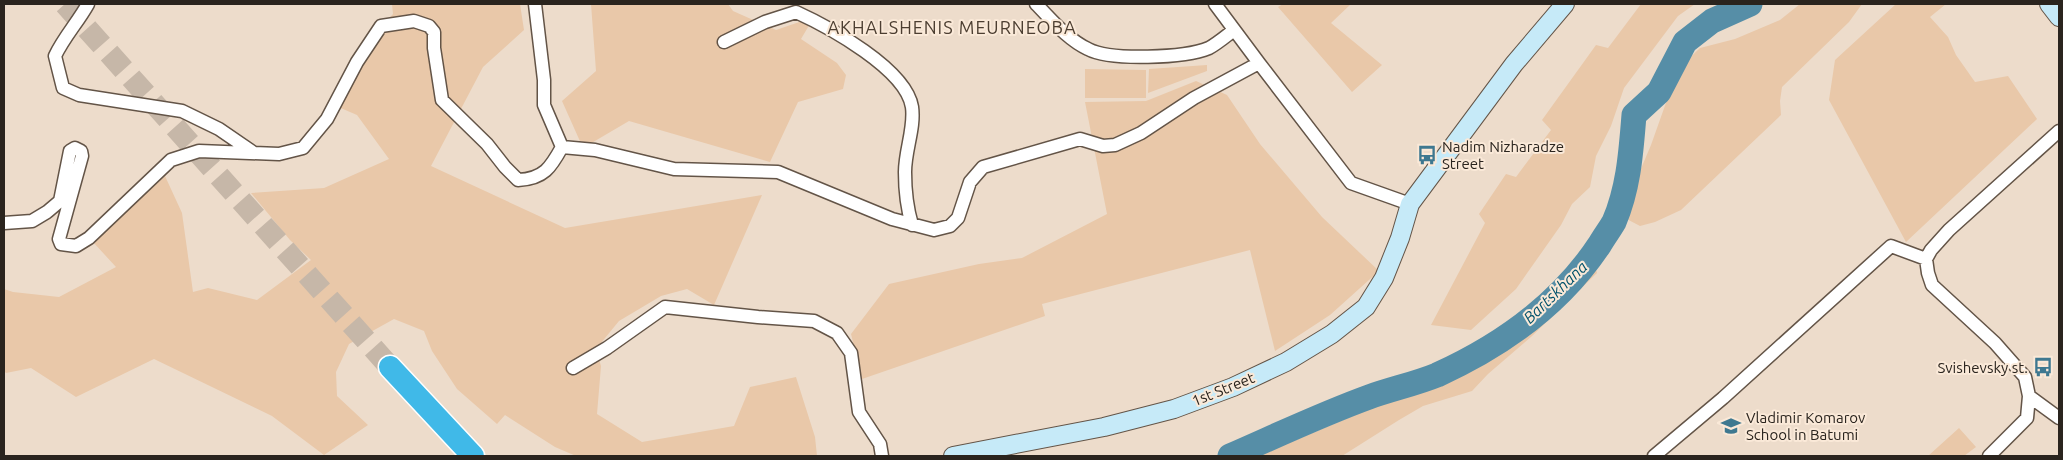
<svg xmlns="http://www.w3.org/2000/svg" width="2063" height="460" font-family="Ubuntu,sans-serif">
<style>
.green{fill:#e9c8a9}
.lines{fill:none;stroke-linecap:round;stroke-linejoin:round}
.river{stroke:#568ea7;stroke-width:25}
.highway-tunnel{stroke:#c6b7a8;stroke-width:22;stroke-dasharray:22 11;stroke-linecap:butt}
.street-casing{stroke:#635447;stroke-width:15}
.secondary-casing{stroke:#635447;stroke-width:20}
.highway-casing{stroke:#fff;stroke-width:25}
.street{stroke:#fff;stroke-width:12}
.secondary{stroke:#c6eaf8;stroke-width:18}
.highway{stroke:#40b9e8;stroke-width:22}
.labels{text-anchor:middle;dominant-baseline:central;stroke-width:4;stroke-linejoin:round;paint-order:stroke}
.poi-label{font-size:15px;fill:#2a241e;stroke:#fae9d8;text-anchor:start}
.street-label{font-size:15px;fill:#2a241e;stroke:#fae9d8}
.water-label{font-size:16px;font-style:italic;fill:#00516b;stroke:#fae9d8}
.quarter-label{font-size:18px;letter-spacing:1px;fill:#4c3e31;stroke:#fae9d8}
</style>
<rect width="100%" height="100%" fill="#eddccb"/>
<path class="green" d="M 392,4 L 520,4 L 524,30 L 483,67 L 431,166 L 565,228 L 762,195 L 714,305 L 687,289 L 661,296 L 619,321 L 596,349 L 601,366 L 597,414 L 642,442 L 734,426 L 750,387 L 796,377 L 815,437 L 817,456 L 576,456 L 555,447 L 505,415 L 497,424 L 457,389 L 432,351 L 424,331 L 394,319 L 349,344 L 336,372 L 337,396 L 368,425 L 324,455 L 272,416 L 154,359 L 76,397 L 31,368 L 6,373 L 4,371 L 4,289 L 13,292 L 59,297 L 116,267 L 93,242 L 165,176 L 182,213 L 193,292 L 208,288 L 257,300 L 311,260 L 290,240 L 251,193 L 324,188 L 389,159 L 357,115 L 336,106 L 357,52 L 393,14 Z
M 591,4 L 728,4 L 733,11 L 776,30 L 814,17 L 801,39 L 837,63 L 846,75 L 843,89 L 798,102 L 770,162 L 629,121 L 583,148 L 562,101 L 596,71 Z
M 1283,4 L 1351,4 L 1331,23 L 1382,65 L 1352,92 L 1278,7 Z
M 1641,4 L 1695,4 L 1678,16 L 1624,88 L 1611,126 L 1596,156 L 1590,187 L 1572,204 L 1561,225 L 1516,289 L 1471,330 L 1431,325 L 1485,223 L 1479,214 L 1506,174 L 1516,177 L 1551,130 L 1542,120 L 1596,45 L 1608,48 Z
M 1800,4 L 1862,4 L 1849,22 L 1782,87 L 1780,101 L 1781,115 L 1681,210 L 1655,222 L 1640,226 L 1621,216 L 1651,145 L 1678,69 L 1700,48 L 1735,39 L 1780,20 Z
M 1896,4 L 1946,4 L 1930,17 L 1948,37 L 1956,55 L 1975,82 L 2008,76 L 2037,119 L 1906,242 L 1829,100 L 1835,60 Z
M 1207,65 L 1207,71 L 1148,93 L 1149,69 Z
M 1085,69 L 1146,70 L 1146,98 L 1085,98 Z
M 1196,81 L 1227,95 L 1260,144 L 1322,217 L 1379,271 L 1330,315 L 1275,351 L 1250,250 L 1042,304 L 1045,316 L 862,379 L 851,334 L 889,284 L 979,264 L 1022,258 L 1107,214 L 1085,102 L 1146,101 Z
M 1594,262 L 1597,273 L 1532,336 L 1488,374 L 1472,391 L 1423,406 L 1399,420 L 1342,456 L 1253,456 L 1296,440 L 1492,357 L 1543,312 Z
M 1959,428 L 1976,447 L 1964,456 L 1928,456 Z"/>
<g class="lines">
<path class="river" d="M 1230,456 C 1276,436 1322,414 1369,397 C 1391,389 1415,384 1437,375 C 1501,346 1561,303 1600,244 C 1604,237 1610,229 1614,222 C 1629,187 1631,151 1634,115 L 1659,92 L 1685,42 L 1712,21 L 1750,4"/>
<path class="highway-tunnel" d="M 65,4 L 390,367"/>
<defs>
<path id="street" d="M 88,4 C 78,22 64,37 55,56 L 63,88 L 79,95 L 182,111 L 219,129 L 254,153
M 1036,4 C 1052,20 1067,39 1088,49 C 1110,61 1185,58 1209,48 C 1218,43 1226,36 1234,30
M 1215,4 L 1259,63 L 1351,183 L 1410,204
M 724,42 L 765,22 L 796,12 C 829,27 906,69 912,107 C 915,128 905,150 905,172 C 905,188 907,208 912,225
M 562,147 L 595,150 L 674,169 L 778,172 L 892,219 L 934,230 L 950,226 L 958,218 L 970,182 L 983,167 L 1080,139 L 1103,146 L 1115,145 L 1141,133 L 1194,98 L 1259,63
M 4,223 L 32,221 L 47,212 L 60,201 L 70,151 L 75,148 L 81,151 L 82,156 L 59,239 L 61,244 L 76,246 L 89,238 L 171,160 L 199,151 L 279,154 L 303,148 L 327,119 L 357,62 L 381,26 L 414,21 L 429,26 L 434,32 L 434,48 L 442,100 L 487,144 L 505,167 L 518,180 C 544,179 551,167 562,147 L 544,105 L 544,80 L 535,4
M 573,368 L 607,348 L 665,307 L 758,317 L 814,321 L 837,333 L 851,353 L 859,412 L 880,444 L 882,456
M 2029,396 L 2059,418
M 1654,456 L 1723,398 L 1891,246 L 1926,259
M 1989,456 L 2027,418 L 2029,396 L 2025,377 L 1995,343 L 1932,285 L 1928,273 L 1926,259 L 1931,250 L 1949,230 L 2059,131"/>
<path id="secondary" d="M 2049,4 L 2059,17
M 953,456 L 1104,427 L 1174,409 L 1233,387 L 1286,362 L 1332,334 L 1366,307 L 1384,278 L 1400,238 L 1410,204 L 1514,64 L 1565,4"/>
<path id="highway" d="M 390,367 L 473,456"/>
</defs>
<use href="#street" class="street-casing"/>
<use href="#secondary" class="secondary-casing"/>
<use href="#highway" class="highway-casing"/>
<use href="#street" class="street"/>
<use href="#secondary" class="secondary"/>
<use href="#highway" class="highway"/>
</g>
<defs>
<symbol id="bus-bare" viewBox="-9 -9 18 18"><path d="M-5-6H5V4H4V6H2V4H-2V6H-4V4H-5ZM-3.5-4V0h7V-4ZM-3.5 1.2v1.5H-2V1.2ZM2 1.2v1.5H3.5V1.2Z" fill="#3e7890" stroke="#fae9d8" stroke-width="2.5" paint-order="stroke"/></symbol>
<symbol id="school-bare" viewBox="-9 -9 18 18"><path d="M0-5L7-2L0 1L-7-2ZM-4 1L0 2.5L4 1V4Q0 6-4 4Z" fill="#3e7890" stroke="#fae9d8" stroke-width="2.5" paint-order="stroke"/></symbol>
</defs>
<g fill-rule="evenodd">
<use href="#bus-bare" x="1413" y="141" width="28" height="28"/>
<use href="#bus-bare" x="2029" y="353" width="28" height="28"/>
<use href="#school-bare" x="1717" y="412" width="28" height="28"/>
</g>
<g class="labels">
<g class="poi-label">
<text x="1442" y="146">Nadim Nizharadze<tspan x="1442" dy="17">Street</tspan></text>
<text x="2028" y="367" text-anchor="end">Svishevsky st.</text>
<text x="1746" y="417">Vladimir Komarov<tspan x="1746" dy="17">School in Batumi</tspan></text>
</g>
<g class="street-label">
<text transform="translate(1223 389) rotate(-22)">1st Street</text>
</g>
<g class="water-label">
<text transform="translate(1555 292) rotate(-44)">Bartskhana</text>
</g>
<g class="quarter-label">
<text x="952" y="27">AKHALSHENIS MEURNEOBA</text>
</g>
</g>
<rect width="2063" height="460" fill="none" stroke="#2a241e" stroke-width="10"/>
</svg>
